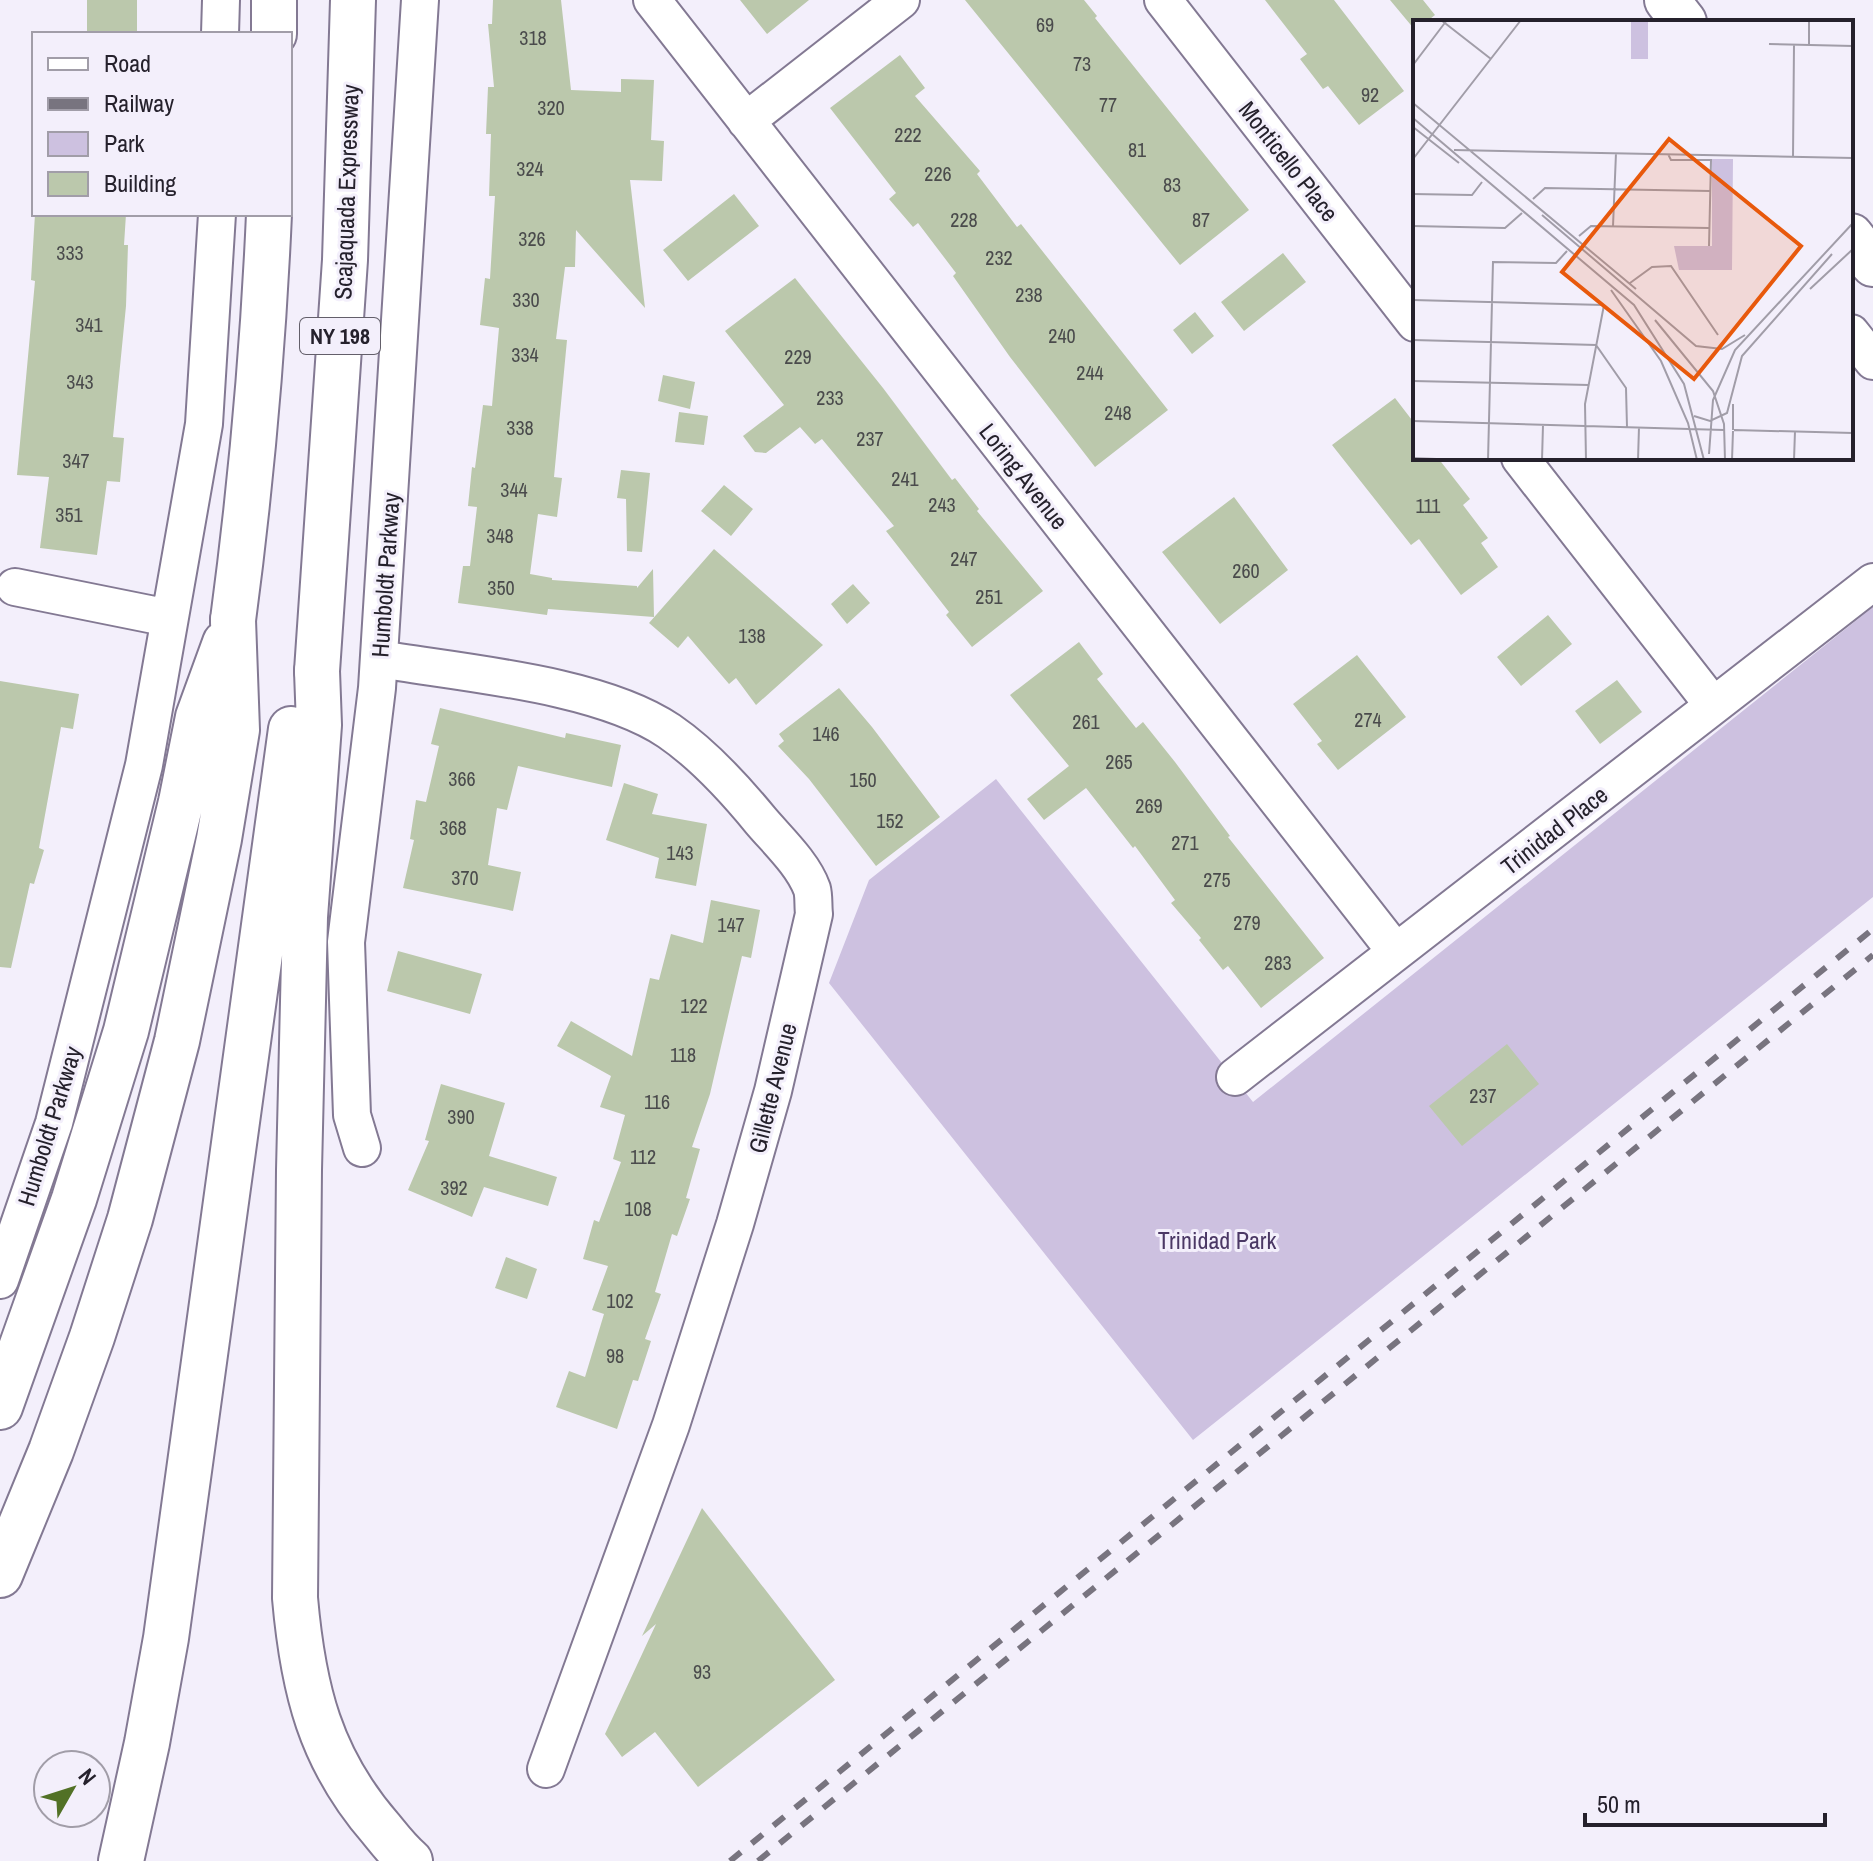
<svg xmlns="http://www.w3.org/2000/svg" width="1873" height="1861" font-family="'Archivo Narrow',sans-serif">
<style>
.green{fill:#cdc1e0}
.building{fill:#bbc8ac}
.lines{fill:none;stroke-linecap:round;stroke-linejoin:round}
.minor-casing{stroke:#837993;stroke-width:40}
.tertiary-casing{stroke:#837993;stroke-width:48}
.trunk-casing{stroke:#837993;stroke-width:48}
.motorway-casing{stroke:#837993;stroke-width:48}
.minor{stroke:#fff;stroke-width:36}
.tertiary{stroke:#fff;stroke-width:44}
.trunk{stroke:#fff;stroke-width:44}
.motorway{stroke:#fff;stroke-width:44}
.rail{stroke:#78747f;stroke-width:6;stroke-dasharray:14 14;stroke-linecap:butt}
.labels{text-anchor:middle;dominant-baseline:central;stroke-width:6;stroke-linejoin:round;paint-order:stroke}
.number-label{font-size:20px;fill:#4a4b4c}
.shield{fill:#f3effb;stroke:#635f6a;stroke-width:2}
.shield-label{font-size:22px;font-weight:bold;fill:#25212c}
.street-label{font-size:24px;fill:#25212c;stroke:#f3effb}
.park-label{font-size:24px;fill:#4b3865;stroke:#f3effb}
.inset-road{fill:none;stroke:#a19da8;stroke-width:2}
.view{fill:#e8590c;fill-opacity:0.15;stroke:#e8590c;stroke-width:4}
.inset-edge{fill:none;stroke:#25212c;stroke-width:4}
</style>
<rect width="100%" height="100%" fill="#f3effb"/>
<path class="green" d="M 1873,607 L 1873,897 L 1193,1440 L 829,983 L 869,880 L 996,779 L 1253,1102 Z"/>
<path class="building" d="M 87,0 L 137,0 L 137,34 L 87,34 Z
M 493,0 L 561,0 L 571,90 L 621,92 L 621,79 L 654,80 L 651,140 L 664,141 L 662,181 L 630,180 L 645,308 L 576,230 L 575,267 L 565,267 L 556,339 L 567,340 L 554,477 L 562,478 L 557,517 L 538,514 L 530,574 L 552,578 L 552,580 L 637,586 L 637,588 L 653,569 L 654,617 L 548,609 L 547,615 L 458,603 L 463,566 L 470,566 L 477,507 L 468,506 L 472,467 L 475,468 L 483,405 L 492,406 L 499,328 L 480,325 L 485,278 L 490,279 L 495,196 L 489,196 L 491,134 L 486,134 L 488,87 L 494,87 L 488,24 L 492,24 Z
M 740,0 L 809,0 L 767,34 Z
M 965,0 L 1084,0 L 1097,16 L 1095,18 L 1249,210 L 1180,265 Z
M 1265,0 L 1334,0 L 1404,91 L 1359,125 L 1328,86 L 1323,89 L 1300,59 L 1307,54 Z
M 1390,0 L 1423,0 L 1435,15 L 1426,22 L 1415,22 L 1415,30 Z
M 900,55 L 925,88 L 915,96 L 980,171 L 977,174 L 1017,227 L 1021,224 L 1168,410 L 1095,467 L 1010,357 L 953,276 L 956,273 L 918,223 L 913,227 L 889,199 L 896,193 L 830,108 Z
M 734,194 L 759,226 L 688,281 L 663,250 Z
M 35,214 L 126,214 L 124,245 L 128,245 L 126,306 L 113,437 L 124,438 L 120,482 L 107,481 L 97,555 L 40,548 L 49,477 L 17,475 L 35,281 L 31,280 Z
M 1283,253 L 1306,282 L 1244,331 L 1221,302 Z
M 795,278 L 883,388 L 952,480 L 955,478 L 979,509 L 977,511 L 1043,591 L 972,647 L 946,615 L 949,612 L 886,531 L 894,526 L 822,439 L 815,444 L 800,427 L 766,453 L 755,452 L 743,436 L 784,405 L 725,331 Z
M 1195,312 L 1214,336 L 1192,354 L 1173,330 Z
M 663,375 L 695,382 L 690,409 L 658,401 Z
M 1395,398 L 1415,424 L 1415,458 L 1438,458 L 1470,499 L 1463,505 L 1488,538 L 1481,543 L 1498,567 L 1461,595 L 1419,539 L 1411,545 L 1332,445 Z
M 679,412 L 708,416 L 704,445 L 675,442 Z
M 621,470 L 650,473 L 642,552 L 627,551 L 626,499 L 617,498 Z
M 724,485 L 753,509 L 731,536 L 701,511 Z
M 1234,497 L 1288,570 L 1220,624 L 1162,552 Z
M 714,549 L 823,645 L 756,705 L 736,678 L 729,684 L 688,636 L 678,648 L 649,623 Z
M 853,584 L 870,603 L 847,624 L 831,604 Z
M 1548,615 L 1572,644 L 1521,686 L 1497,657 Z
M 1079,642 L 1103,674 L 1097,679 L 1136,728 L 1143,722 L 1175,762 L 1230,836 L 1228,837 L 1324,958 L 1261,1008 L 1228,966 L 1223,970 L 1199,940 L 1201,938 L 1171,903 L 1175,900 L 1135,846 L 1133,848 L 1086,788 L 1044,820 L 1027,799 L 1069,766 L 1010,695 Z
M 1357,655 L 1406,717 L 1338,770 L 1317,744 L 1322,741 L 1293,704 Z
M 1617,680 L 1642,712 L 1600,744 L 1575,711 Z
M 0,681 L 79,694 L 73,729 L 61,727 L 39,848 L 44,850 L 34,884 L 30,883 L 11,968 L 0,967 Z
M 839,688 L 872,727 L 940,817 L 876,866 L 809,779 L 778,746 L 784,741 L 779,734 Z
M 440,708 L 565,738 L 566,733 L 621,745 L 612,787 L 518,766 L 507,810 L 497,808 L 488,865 L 521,872 L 513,911 L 403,888 L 414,840 L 410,839 L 416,800 L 426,802 L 439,746 L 431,744 Z
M 624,783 L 658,794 L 652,814 L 707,824 L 696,886 L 655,878 L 659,858 L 606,840 Z
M 711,900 L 760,910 L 751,958 L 742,956 L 710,1094 L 692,1147 L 700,1149 L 686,1198 L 690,1199 L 677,1236 L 672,1234 L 655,1292 L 661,1294 L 645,1339 L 651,1341 L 638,1381 L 633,1380 L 617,1429 L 556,1407 L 569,1371 L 585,1377 L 604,1314 L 592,1310 L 608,1266 L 583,1259 L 594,1220 L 599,1222 L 621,1162 L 613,1159 L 625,1115 L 600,1107 L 611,1076 L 557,1046 L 571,1021 L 632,1056 L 650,978 L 659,980 L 671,934 L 703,943 Z
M 398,951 L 482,974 L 470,1014 L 387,991 Z
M 1507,1044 L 1539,1084 L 1462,1146 L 1429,1106 Z
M 441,1084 L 505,1103 L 489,1156 L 557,1177 L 548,1206 L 484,1187 L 472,1217 L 408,1190 L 429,1141 L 425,1140 Z
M 506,1257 L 537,1269 L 527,1299 L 495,1288 Z
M 702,1508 L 835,1680 L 698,1787 L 655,1732 L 622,1757 L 605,1734 L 656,1624 L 642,1636 Z"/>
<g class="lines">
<defs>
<path id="minor" d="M 652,0 L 1396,952
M 1163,0 L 1415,323
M 220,34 L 221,0
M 746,121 L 901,0
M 1851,333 L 1873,361
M 1520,458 L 1713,705
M 15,587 L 169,618
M 379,659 C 463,673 600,684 669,731 C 704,755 734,788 761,821 C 778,841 803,864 812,889 C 814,896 813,906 814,914 L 773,1091 L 735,1224 L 671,1425 L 546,1769
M 1235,1077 L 1873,582
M 362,1148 L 352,1115 L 346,942 L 377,688 L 420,0
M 0,1280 L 54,1123 L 144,765 L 204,424 L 217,214"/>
<path id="tertiary" d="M 1667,0 L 1684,22
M 1851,236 L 1873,264"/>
<path id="trunk" d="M 274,34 L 274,0
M 233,620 C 251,485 263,350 269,214
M 317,671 L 345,260 L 353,0"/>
<path id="motorway" d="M 317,671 L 319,725 L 305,917 L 299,1170 L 295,1598 C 303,1689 320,1759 381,1829 C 390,1840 399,1852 410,1861
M 0,1407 L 74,1199 L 126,1031 L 181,802 L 198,717 L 225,643
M 0,1575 L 51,1451 L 92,1337 L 130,1219 L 177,1041 L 219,839 L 237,730 L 233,620
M 121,1861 L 147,1743 L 166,1638 L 291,729"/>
</defs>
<use href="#minor" class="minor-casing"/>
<use href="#tertiary" class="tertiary-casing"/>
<use href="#trunk" class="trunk-casing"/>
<use href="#motorway" class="motorway-casing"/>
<use href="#minor" class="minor"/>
<use href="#tertiary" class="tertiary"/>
<use href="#trunk" class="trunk"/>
<use href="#motorway" class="motorway"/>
<path class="rail" d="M 730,1861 L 1873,929
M 758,1861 L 1873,955"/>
</g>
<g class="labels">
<g class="number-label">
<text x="1045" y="24">69</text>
<text x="533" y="37">318</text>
<text x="1082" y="63">73</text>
<text x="1370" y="94">92</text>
<text x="1108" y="104">77</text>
<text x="551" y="107">320</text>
<text x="908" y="134">222</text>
<text x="1137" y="149">81</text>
<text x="530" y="168">324</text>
<text x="938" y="173">226</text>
<text x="1172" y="184">83</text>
<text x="964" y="219">228</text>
<text x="1201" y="219">87</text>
<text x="532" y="238">326</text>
<text x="70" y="252">333</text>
<text x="999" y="257">232</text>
<text x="1029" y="294">238</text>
<text x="526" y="299">330</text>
<text x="89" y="324">341</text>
<text x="1062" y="335">240</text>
<text x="525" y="354">334</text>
<text x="798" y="356">229</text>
<text x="1090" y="372">244</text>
<text x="80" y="381">343</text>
<text x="830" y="397">233</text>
<text x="1118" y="412">248</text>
<text x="520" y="427">338</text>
<text x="870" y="438">237</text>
<text x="76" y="460">347</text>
<text x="905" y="478">241</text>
<text x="514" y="489">344</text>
<text x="942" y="504">243</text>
<text x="1428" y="505">111</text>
<text x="69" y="514">351</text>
<text x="500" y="535">348</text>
<text x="964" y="558">247</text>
<text x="1246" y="570">260</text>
<text x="501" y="587">350</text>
<text x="989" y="596">251</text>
<text x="752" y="635">138</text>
<text x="1368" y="719">274</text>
<text x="1086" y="721">261</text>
<text x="826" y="733">146</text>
<text x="1119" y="761">265</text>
<text x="462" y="778">366</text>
<text x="863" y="779">150</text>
<text x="1149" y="805">269</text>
<text x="890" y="820">152</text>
<text x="453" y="827">368</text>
<text x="1185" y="842">271</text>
<text x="680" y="852">143</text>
<text x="465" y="877">370</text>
<text x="1217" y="879">275</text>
<text x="1247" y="922">279</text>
<text x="731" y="924">147</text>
<text x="1278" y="962">283</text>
<text x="694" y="1005">122</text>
<text x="683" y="1054">118</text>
<text x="1483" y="1095">237</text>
<text x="657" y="1101">116</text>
<text x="461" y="1116">390</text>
<text x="643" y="1156">112</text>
<text x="454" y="1187">392</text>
<text x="638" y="1208">108</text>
<text x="620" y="1300">102</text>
<text x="615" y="1355">98</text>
<text x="702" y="1671">93</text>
</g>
<rect class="shield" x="300" y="318" width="80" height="36" rx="6"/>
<g class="shield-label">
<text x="340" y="336">NY 198</text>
</g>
<g class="street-label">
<text transform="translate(1289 161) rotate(52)">Monticello Place</text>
<text transform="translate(346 192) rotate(-88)">Scajaquada Expressway</text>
<text transform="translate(1024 476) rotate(52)">Loring Avenue</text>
<text transform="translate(385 575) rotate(-86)">Humboldt Parkway</text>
<text transform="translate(1554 830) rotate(-38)">Trinidad Place</text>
<text transform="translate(772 1088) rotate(-76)">Gillette Avenue</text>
<text transform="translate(49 1126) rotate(-73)">Humboldt Parkway</text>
</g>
<g class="park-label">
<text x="1217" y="1240">Trinidad Park</text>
</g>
</g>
<g transform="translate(1413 20)">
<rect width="440" height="440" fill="#f3effb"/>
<path d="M 218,0 L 235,0 L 235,39 L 218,39 ZM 299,139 L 320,139 L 319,250 L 266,250 L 261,226 L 299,226 Z" fill="#cdc1e0"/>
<path class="inset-road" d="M 28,0 L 78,39M 356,24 L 440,26M 396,25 L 396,0M 0,45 L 34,0M 0,83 L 223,269M 0,98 L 221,285 L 271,364 L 291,440M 0,107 L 46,143M 41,130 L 440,138M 255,134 L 258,140 L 298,140 L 296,226M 380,137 L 381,25M 0,139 L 108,0M 0,174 L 59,175 L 69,162M 120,179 L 132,168 L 297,171M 129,195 L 283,326 L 309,329 L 332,315M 0,206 L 92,208 L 109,193M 200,206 L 203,133M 166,216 L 178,206 L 296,208M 217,263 L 239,247 L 258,246 L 305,315M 397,269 L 440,229M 198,270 L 248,341 L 275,403 L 284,440M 0,280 L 191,285M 242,300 L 300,371 L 311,404 L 312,440M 0,320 L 183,325 L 213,368 L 214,407M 0,361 L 176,365M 281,396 L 297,401 L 314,393 L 329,336 L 419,234M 0,401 L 311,410M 320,410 L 320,384M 321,410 L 440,413M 296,434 L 300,380 L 322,330 L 440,203M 0,438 L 47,440M 75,440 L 80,242 L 143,243 L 154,231M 129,440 L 130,405M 173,440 L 172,384 L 191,285M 225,440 L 226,407M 319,440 L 320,411M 381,440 L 382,411"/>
<path class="view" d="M 256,119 L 388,226 L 281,359 L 149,252 Z"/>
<rect width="440" height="440" class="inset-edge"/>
</g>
<rect x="32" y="32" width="260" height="184" fill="#f3effb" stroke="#a19da8" stroke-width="2"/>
<rect x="48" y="58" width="40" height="12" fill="#ffffff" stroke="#a19da8" stroke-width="2"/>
<text x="104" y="72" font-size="24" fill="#25212c">Road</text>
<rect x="48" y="98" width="40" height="12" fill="#78747f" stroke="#a19da8" stroke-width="2"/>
<text x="104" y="112" font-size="24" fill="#25212c">Railway</text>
<rect x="48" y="132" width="40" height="24" fill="#cdc1e0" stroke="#a19da8" stroke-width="2"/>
<text x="104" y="152" font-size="24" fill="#25212c">Park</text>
<rect x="48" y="172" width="40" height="24" fill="#bbc8ac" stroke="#a19da8" stroke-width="2"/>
<text x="104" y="192" font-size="24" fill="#25212c">Building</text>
<g transform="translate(72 1789) rotate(51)"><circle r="38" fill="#f3effb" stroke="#a19da8" stroke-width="2"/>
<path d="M0-6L14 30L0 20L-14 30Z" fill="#527126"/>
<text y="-12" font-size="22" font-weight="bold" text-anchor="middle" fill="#25212c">N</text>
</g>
<path d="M1585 1813v12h240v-12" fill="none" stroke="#25212c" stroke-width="4"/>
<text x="1597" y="1813" font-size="24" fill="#25212c" stroke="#f3effb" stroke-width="6" paint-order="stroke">50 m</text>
</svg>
